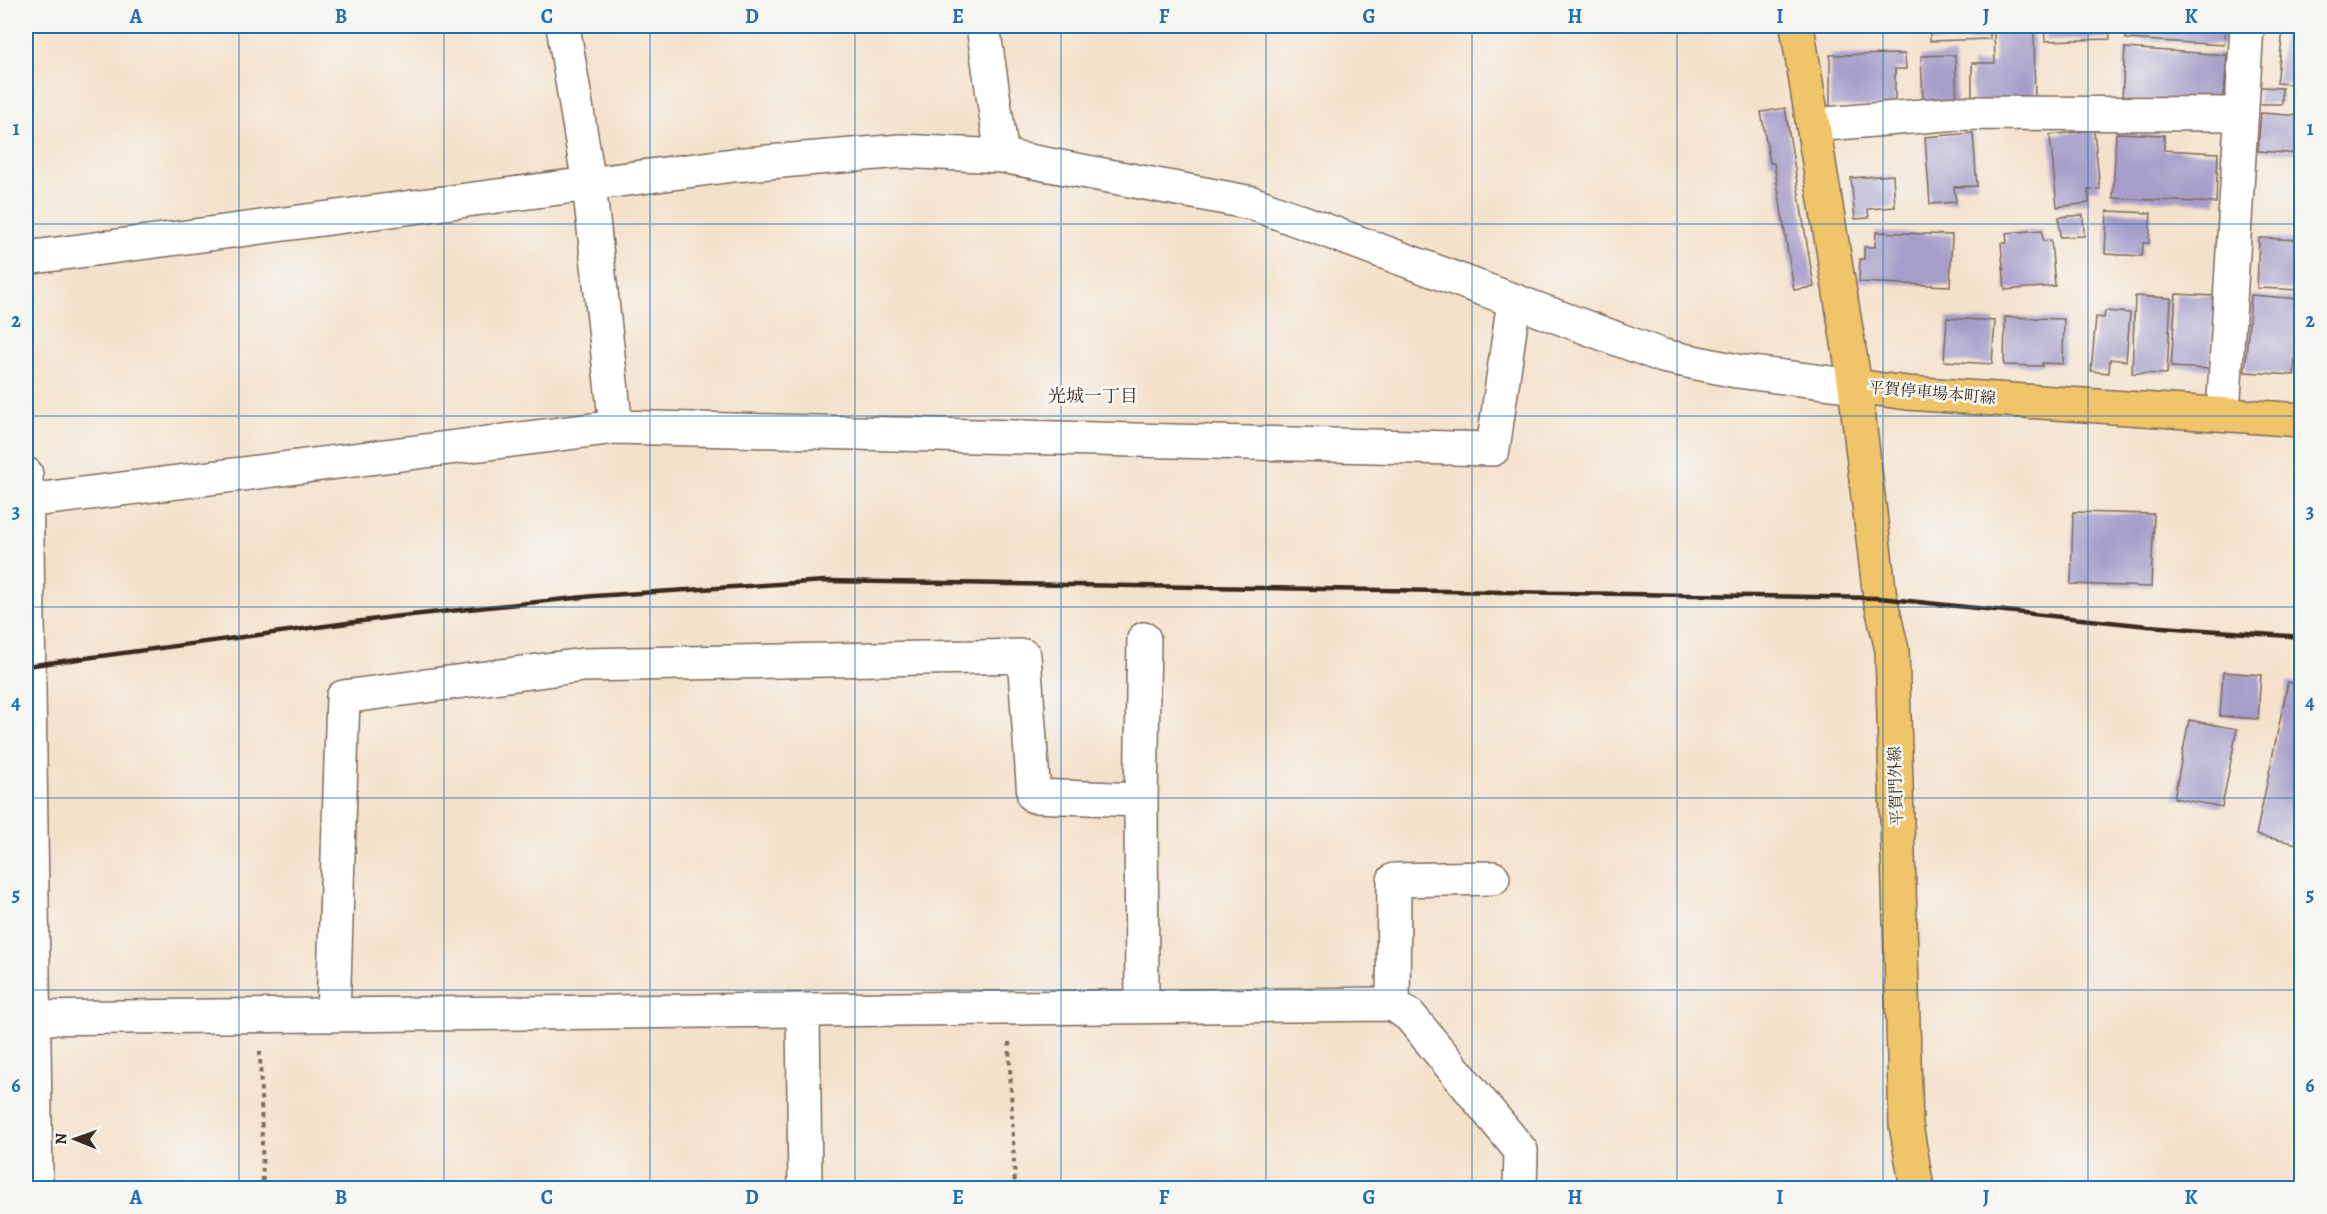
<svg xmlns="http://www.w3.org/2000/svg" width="2327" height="1214" font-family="Alegreya,'Noto Serif JP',serif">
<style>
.building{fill:#a69ec9}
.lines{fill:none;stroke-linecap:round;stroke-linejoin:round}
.minor-casing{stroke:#7c6a5a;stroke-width:36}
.major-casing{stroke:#7c6a5a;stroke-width:36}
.path{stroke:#7c6a5a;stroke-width:4;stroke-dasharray:4.5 4.5;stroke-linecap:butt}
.minor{stroke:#fff;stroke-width:33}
.major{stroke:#f0c469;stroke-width:33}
.rail{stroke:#3b2a1e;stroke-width:4.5}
.grid{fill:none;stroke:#1f6fb2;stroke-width:1.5;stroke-opacity:0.55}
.labels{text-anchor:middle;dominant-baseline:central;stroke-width:5;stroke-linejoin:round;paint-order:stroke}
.street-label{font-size:16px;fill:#3b2a1e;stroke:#f6f6f2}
.neighbourhood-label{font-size:18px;fill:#3b2a1e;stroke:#f6f6f2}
.neatline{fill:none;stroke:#1f6fb2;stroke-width:2}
.grid-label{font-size:20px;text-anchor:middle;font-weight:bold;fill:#1f6fb2}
</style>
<rect width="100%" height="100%" fill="#f6f6f2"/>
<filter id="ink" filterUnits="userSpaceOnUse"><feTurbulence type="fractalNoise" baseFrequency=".0167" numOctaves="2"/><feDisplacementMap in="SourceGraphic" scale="12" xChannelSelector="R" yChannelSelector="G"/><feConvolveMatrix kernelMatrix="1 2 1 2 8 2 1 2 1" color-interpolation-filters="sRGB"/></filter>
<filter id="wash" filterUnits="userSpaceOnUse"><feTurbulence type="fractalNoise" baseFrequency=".008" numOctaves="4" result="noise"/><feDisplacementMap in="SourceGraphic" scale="24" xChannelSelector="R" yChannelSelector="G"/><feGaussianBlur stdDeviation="1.35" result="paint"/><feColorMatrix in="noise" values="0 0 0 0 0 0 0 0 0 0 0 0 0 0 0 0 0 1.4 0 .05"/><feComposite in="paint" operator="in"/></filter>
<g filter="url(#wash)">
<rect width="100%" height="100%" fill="#f4e1ca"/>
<g id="blocks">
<path class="building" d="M 1930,26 L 1990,26 L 1990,39 L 1930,41 Z
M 2044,26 L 2109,26 L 2110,39 L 2045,41 Z
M 2126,26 L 2226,26 L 2224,45 L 2126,39 Z
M 2283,30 L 2302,32 L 2302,85 L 2277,83 Z
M 1994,32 L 2034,32 L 2035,101 L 1972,102 L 1972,63 L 1995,63 Z
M 2125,48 L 2227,55 L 2223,107 L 2122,100 Z
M 1905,54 L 1906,69 L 1895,69 L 1895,106 L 1830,107 L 1830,55 Z
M 1955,55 L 1957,103 L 1923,104 L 1921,56 Z
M 2259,87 L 2282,88 L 2282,104 L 2259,104 Z
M 1785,108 L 1814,287 L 1794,290 L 1774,163 L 1770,163 L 1761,112 Z
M 2261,113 L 2302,116 L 2302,154 L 2258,151 Z
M 2094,130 L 2100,189 L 2088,190 L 2089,203 L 2057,207 L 2050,135 Z
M 1973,133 L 1977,186 L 1954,187 L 1956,202 L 1930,204 L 1925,137 Z
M 2116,133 L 2164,135 L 2164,150 L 2218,153 L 2216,203 L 2113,198 Z
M 1893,175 L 1895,207 L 1868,209 L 1869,218 L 1855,219 L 1851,178 Z
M 2107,211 L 2151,213 L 2149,243 L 2143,243 L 2142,256 L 2105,254 Z
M 2083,215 L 2084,236 L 2060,237 L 2059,217 Z
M 2042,230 L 2043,241 L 2051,240 L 2055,286 L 2005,290 L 2001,243 L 2007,243 L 2006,233 Z
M 1876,232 L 1952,235 L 1950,286 L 1859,282 L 1860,259 L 1864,259 L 1864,247 L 1875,247 Z
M 2259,238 L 2302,240 L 2302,290 L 2257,288 Z
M 2176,294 L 2215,296 L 2210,369 L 2171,367 Z
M 2251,295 L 2300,299 L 2294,375 L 2245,372 Z
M 2135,296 L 2171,298 L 2167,374 L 2132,373 Z
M 2105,311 L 2130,313 L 2126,361 L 2110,359 L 2109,373 L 2091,371 L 2096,317 L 2104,318 Z
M 2005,317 L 2064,319 L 2063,364 L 2042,363 L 2042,366 L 2004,365 Z
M 1947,318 L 1995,321 L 1992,364 L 1944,361 Z
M 2073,512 L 2154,514 L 2151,587 L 2071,584 Z
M 2223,672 L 2261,675 L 2258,719 L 2220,716 Z
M 2288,682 L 2302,685 L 2302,845 L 2256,835 Z
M 2189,720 L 2237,729 L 2222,807 L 2174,798 Z"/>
</g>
</g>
<g filter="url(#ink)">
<use href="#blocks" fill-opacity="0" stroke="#7c6a5a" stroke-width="1.5"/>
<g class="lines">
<defs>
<path id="minor" d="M 563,26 L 589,184 L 616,427
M 983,26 L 1002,156
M 1813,125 L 1958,113 L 2241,114
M 26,258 L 733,165 L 901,151 L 1002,156 L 1252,203 L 1663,356 L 1737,371 L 1855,386
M 2223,414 L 2247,26
M 26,474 L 36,1188
M 26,501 L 616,427 L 1493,449 L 1514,300
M 1141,800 L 1144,639
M 1393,1004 L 1394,880 L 1493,878
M 803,1010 L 805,1188
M 333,1015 L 343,697 L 583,665 L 1024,656 L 1034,796 L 1141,800 L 1142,1006
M 26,1018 L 1393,1004 L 1410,1016 L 1521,1151 L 1520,1188"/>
<path id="major" d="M 1797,26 L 1855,386 L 1880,598 L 1892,650 L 1906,1125 L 1917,1188
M 1855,386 L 1907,393 L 2302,420"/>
</defs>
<use href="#minor" class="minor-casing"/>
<use href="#major" class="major-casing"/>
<path class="path" d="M 1009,1042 L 1015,1188
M 260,1051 L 263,1188"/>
<use href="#minor" class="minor"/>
<use href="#major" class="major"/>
<path class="rail" d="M 26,666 L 392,617 L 594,596 L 825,581 L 1880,598 L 2148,626 L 2302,637"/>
</g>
</g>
<path class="grid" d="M 239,26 L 239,1188M 444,26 L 444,1188M 650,26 L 650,1188M 855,26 L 855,1188M 1061,26 L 1061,1188M 1266,26 L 1266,1188M 1472,26 L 1472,1188M 1677,26 L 1677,1188M 1883,26 L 1883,1188M 2088,26 L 2088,1188M 26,224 L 2302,224M 26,416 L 2302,416M 26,607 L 2302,607M 26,798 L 2302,798M 26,990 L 2302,990"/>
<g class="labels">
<g class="street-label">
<text transform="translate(1932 393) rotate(5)">平賀停車場本町線</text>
<text transform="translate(1896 786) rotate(-92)">平賀門外線</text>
</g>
<g class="neighbourhood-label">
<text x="1093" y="396">光城一丁目</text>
</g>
</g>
<rect width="2327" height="1214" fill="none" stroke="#f6f6f2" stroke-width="66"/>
<g transform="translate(75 1139) rotate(271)" stroke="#f6f6f2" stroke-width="4.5" paint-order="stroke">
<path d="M0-4.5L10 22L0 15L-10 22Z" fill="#3b2a1e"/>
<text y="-9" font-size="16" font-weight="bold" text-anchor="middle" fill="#3b2a1e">N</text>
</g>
<rect x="33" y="33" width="2261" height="1148" class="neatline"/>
<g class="grid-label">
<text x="136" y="23">A</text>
<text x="341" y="23">B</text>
<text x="547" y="23">C</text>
<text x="752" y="23">D</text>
<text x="958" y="23">E</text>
<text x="1164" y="23">F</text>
<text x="1369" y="23">G</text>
<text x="1575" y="23">H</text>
<text x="1780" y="23">I</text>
<text x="1986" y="23">J</text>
<text x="2191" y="23">K</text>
<text x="16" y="135">1</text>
<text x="2310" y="135">1</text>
<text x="16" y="327">2</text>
<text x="2310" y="327">2</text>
<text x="16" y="518">3</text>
<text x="2310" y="518">3</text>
<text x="16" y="709">4</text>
<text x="2310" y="709">4</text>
<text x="16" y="901">5</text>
<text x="2310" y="901">5</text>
<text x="16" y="1092">6</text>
<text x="2310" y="1092">6</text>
<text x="136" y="1204">A</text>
<text x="341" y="1204">B</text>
<text x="547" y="1204">C</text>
<text x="752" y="1204">D</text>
<text x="958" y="1204">E</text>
<text x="1164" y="1204">F</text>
<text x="1369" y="1204">G</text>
<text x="1575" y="1204">H</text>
<text x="1780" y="1204">I</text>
<text x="1986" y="1204">J</text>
<text x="2191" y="1204">K</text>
</g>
</svg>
